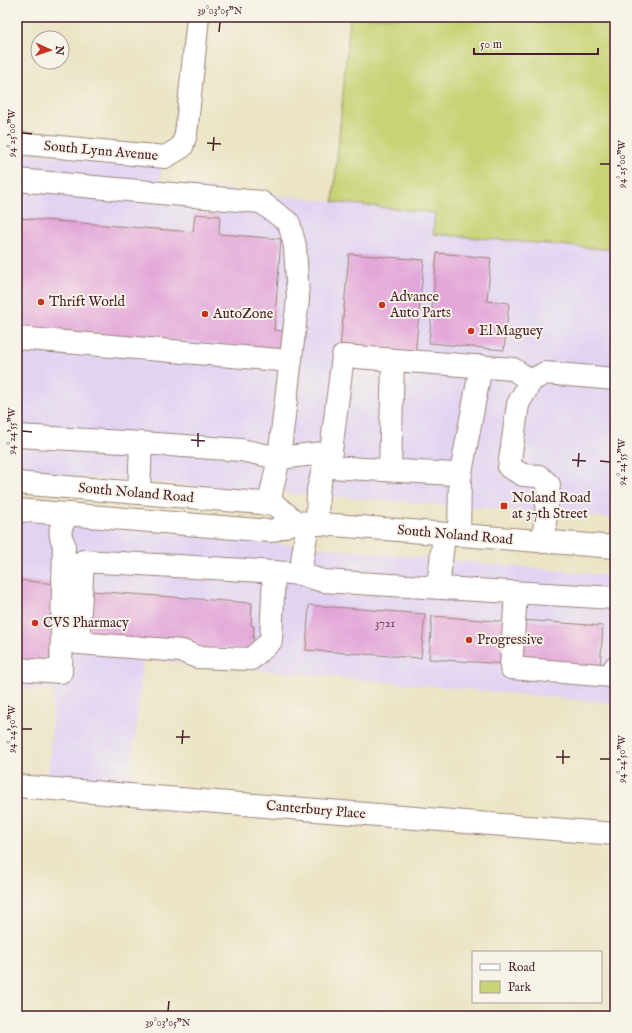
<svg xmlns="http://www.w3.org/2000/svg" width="632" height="1033" font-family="'IM FELL English',serif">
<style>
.built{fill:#e1d4f3}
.green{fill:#c7d375;stroke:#887950}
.building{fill:#e3a6d9}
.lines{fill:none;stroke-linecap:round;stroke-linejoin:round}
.minor-casing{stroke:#9a8278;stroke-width:24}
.major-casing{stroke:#9a8278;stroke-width:24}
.minor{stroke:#fff;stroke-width:22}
.major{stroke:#fff;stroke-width:22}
.ticks{fill:none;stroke:#4a1f2b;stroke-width:1.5}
.poi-dot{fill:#c8321e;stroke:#f7f3e8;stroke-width:1.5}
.labels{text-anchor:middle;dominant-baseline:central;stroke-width:4;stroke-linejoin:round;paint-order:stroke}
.number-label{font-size:12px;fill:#704156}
.street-label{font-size:14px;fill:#4a1f2b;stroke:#f7f3e8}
.poi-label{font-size:14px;fill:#4a1f2b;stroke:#f7f3e8;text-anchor:start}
.neatline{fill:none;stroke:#4a1f2b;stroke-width:1.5}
.ticks-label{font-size:10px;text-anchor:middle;fill:#4a1f2b}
</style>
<rect width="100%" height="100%" fill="#f7f3e8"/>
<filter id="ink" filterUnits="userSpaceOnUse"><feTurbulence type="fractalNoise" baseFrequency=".025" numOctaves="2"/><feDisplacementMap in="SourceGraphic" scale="8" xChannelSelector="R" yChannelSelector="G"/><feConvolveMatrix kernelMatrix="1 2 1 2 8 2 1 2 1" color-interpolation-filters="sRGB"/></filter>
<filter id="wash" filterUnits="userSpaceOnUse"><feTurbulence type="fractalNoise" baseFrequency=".012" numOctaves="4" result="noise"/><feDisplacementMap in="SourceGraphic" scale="16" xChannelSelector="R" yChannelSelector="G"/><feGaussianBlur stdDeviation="0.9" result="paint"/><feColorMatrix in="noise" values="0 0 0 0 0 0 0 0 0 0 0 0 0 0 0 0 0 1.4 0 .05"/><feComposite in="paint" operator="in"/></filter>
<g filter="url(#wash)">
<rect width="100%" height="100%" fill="#ebe4c5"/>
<path class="built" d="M 17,152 L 161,167 L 161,182 L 435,213 L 433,234 L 615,250 L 615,518 L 17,472 Z
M 17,519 L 615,576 L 615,703 L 143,659 L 131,784 L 48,779 L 54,691 L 17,688 Z"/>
<path class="green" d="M 350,17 L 615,17 L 615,250 L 433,234 L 435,213 L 333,202 Z"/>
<g id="blocks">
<path class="building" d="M 195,214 L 220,216 L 219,234 L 281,239 L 274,330 L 284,331 L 282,349 L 17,327 L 17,218 L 193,232 Z
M 437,253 L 491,258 L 487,301 L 509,303 L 504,350 L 429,343 Z
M 349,254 L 424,260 L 415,356 L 340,349 Z
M 17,580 L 56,584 L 49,666 L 17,663 Z
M 91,591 L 252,603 L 251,625 L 254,626 L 253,645 L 249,645 L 249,649 L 226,647 L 196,652 L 195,644 L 88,635 Z
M 309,605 L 425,614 L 421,658 L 306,650 Z
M 432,616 L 508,622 L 505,664 L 429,659 Z
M 521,620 L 603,626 L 600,668 L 518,661 Z"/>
</g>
</g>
<g filter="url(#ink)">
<use href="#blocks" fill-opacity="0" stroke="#9a8278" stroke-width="1"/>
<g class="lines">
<defs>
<path id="minor" d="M 17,143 L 165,157 L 182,147 L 186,134 L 198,17
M 17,180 L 261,202 L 289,223 L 295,246 L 298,299 L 279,458 L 241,450 L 141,443 L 139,493
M 17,338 L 291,361
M 17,436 L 141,443
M 329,467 L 343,356 L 513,369 L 531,381
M 390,470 L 393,360
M 460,478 L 481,366
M 269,503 L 279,458 L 331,452
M 317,524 L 318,490 L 323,470 L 329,467 L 454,474 L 460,478 L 459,535
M 543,542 L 549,485 L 539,476 L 523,475 L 509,467 L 518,404 L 531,381 L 545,373 L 615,379
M 274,572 L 271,641 L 251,659 L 197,657 L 182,651 L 78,643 L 83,561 C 155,565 228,568 300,574 L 308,523
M 300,574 L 323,581 L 615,598
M 438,588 L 444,534
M 516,593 L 511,668 L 612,676 L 615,667
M 17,669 L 61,672 L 64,544 C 57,532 61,524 70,514
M 17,786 L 615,834"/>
<path id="major" d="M 17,483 L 274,504 L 296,522
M 17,510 L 271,531 L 296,522 L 615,547"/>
</defs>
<use href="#minor" class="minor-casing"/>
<use href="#major" class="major-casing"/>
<use href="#minor" class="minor"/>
<use href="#major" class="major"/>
</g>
</g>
<path class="ticks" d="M 219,32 L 220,22M 22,133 L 32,134M 207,143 L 221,144M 213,151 L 214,137M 600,164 L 610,164M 22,431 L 32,432M 191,440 L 205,441M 198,447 L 198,433M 572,460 L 586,461M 600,461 L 610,462M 578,467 L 579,453M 22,729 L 32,729M 176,737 L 190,737M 182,744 L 183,730M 556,757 L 570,757M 600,759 L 610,759M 563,764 L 563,750M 168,1011 L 169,1001"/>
<g class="poi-dot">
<circle cx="41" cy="302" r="4"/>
<circle cx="382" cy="305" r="4"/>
<circle cx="205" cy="314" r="4"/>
<circle cx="471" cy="331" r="4"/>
<rect x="500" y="502" width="8" height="8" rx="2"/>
<circle cx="35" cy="623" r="4"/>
<circle cx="469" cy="640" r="4"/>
</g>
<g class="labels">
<g class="number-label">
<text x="385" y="623">3721</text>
</g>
<g class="street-label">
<text transform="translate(101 151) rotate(5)">South Lynn Avenue</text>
<text transform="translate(136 493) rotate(5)">South Noland Road</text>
<text transform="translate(455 535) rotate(5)">South Noland Road</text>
<text transform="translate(316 810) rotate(5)">Canterbury Place</text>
</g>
<g class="poi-label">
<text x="390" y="297">Advance<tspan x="390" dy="16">Auto Parts</tspan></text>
<text x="49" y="302">Thrift World</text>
<text x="213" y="314">AutoZone</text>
<text x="479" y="331">El Maguey</text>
<text x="512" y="498">Noland Road<tspan x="512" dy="16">at 37th Street</tspan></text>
<text x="43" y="623">CVS Pharmacy</text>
<text x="477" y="640">Progressive</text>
</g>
</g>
<rect width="632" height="1033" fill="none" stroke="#f7f3e8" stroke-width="44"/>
<rect x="472" y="951" width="130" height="52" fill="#f7f3e8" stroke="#b29e9c"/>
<rect x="480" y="964" width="20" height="6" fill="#ffffff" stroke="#b29e9c"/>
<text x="508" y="971" font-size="12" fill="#4a1f2b">Road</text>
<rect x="480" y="981" width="20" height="12" fill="#c7d375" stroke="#b29e9c"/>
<text x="508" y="991" font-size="12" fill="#4a1f2b">Park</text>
<g transform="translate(50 50) rotate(93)"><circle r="19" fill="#f7f3e8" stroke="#b29e9c"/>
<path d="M0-3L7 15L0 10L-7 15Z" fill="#c8321e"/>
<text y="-6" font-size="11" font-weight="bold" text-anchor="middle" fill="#4a1f2b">N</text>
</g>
<path d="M474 48v6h124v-6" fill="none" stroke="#4a1f2b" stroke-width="2"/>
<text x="480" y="48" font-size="12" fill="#4a1f2b" stroke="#f7f3e8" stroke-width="3" paint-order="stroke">50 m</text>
<rect x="22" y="22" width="588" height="989" class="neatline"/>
<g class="ticks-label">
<text x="220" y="14">39°03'05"N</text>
<text transform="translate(11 133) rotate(-90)" y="4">94°25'00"W</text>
<text transform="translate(621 164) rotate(-90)" y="4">94°25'00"W</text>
<text transform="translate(11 431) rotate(-90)" y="4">94°24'55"W</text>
<text transform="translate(621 462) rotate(-90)" y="4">94°24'55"W</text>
<text transform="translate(11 729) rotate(-90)" y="4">94°24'50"W</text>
<text transform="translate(621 759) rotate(-90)" y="4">94°24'50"W</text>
<text x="168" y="1026">39°03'05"N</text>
</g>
</svg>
